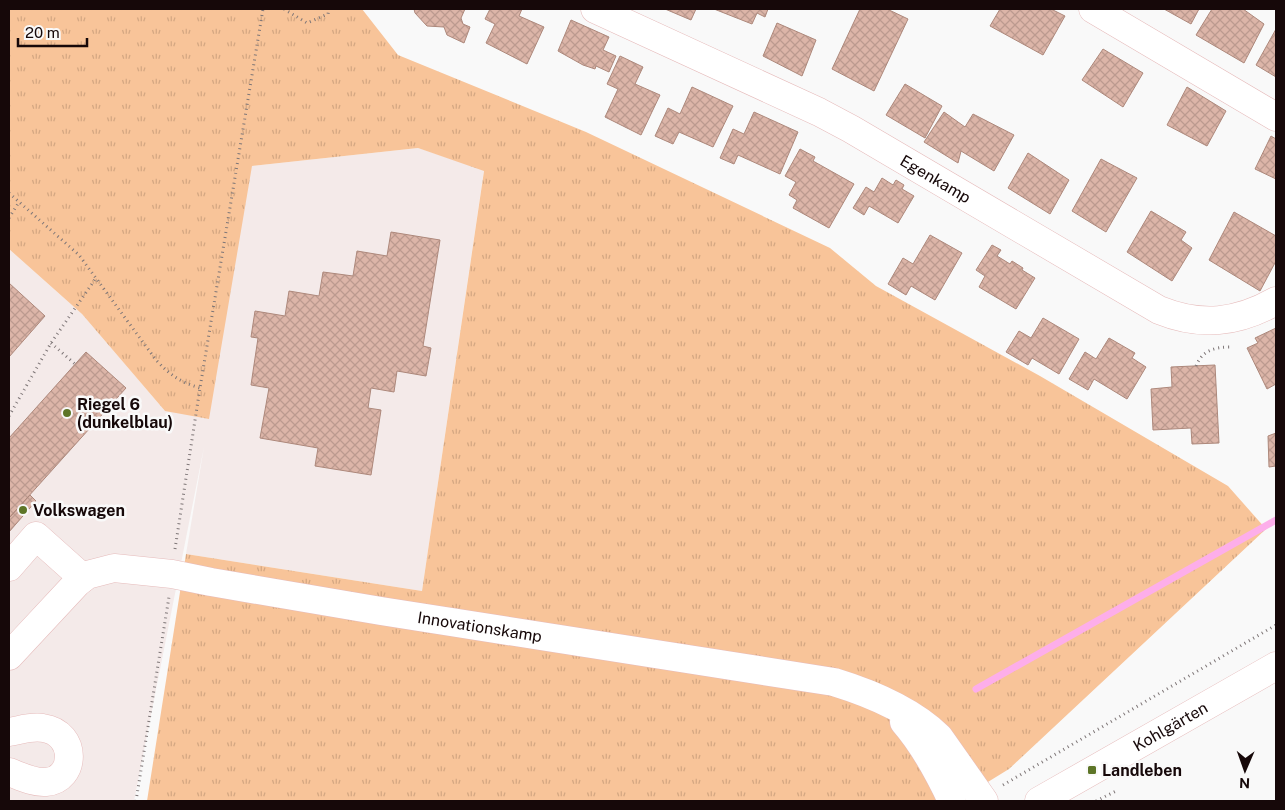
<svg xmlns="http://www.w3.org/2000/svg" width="1285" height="810" font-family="'Public Sans',sans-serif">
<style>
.built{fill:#f4eae9}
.grass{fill:url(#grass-tufts)}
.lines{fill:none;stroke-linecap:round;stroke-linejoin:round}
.stream{stroke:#fdaeea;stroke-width:7}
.building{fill:url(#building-cross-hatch);stroke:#ad887b}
.minor-casing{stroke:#e6bbbb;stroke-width:29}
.path{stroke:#7e7677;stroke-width:3;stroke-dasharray:1 4;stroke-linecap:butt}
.minor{stroke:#fff;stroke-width:28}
.poi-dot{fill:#5d7527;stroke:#f9f9f9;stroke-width:2}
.labels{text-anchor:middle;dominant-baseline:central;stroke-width:5;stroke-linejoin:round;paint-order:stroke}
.street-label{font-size:16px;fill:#160809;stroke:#f9f9f9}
.poi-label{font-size:16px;font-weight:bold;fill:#160809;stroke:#f9f9f9;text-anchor:start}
</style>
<defs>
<pattern id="grass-tufts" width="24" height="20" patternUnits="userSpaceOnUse" patternTransform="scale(1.25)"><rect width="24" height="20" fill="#f8c499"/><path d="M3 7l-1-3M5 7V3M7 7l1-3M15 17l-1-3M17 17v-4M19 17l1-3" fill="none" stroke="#d4a782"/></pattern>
<pattern id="building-cross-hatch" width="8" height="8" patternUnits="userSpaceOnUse" patternTransform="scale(1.25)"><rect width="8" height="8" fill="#dcb5a8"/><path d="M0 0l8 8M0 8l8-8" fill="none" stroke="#bc9a8f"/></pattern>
</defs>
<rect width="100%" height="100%" fill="#f9f9f9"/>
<path class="built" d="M 418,148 L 484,170 L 422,591 L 186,554 L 204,447 L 134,801 L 9,801 L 9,249 L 82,314 L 165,411 L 252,166 Z"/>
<path class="grass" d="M 9,9 L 362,9 L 398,55 L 586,132 L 830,248 L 876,286 L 1040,376 L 1228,486 L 1266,529 L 1009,769 L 957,801 L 147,801 L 186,554 L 422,591 L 484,171 L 418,148 L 252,166 L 209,419 L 165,411 L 82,314 L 9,249 Z"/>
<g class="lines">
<path class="stream" d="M 976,689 L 1276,520"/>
</g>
<path class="building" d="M 414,9 L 465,9 L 461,18 L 463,24 L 470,27 L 464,43 L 447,35 L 444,27 L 427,26 L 415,13 Z
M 490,9 L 522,9 L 519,16 L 544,27 L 527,64 L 486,43 L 495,24 L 485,19 Z
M 665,9 L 696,9 L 691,20 Z
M 714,9 L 768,9 L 765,17 L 757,13 L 752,24 Z
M 860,9 L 887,9 L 908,19 L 874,91 L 832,69 Z
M 1000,9 L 1051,9 L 1065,16 L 1043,55 L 990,26 Z
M 1164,9 L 1199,9 L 1191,24 Z
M 1212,9 L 1243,9 L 1264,24 L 1244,63 L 1196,35 Z
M 571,20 L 609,37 L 603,50 L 616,56 L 609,72 L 596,66 L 595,69 L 583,65 L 558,51 Z
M 777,23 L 816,40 L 802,76 L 763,56 Z
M 1276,29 L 1276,77 L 1256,65 Z
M 1103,49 L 1143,73 L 1123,107 L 1082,80 Z
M 620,56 L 643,67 L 635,84 L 660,95 L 641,135 L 605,117 L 618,89 L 607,84 Z
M 905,84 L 942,106 L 925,138 L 886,115 Z
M 692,87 L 733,106 L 713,147 L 679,132 L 673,144 L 655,136 L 668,108 L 680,114 Z
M 1187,87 L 1226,111 L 1207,146 L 1167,125 Z
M 754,112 L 798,132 L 780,174 L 738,155 L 734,164 L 720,158 L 733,129 L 744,134 Z
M 944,112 L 965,127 L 973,114 L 1014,135 L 994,171 L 961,151 L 958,163 L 924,142 Z
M 1271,136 L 1276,139 L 1276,179 L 1255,169 Z
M 800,149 L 815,157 L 813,161 L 854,184 L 829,228 L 793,208 L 797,200 L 789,195 L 796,182 L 785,176 Z
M 1028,153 L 1069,180 L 1050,214 L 1008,188 Z
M 1101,159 L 1137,178 L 1106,232 L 1072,211 Z
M 882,178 L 893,185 L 896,180 L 904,185 L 902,189 L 914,196 L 898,223 L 869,206 L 864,215 L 853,208 L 866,187 L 874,192 Z
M 1151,211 L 1186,232 L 1181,240 L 1192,248 L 1172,281 L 1127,252 Z
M 1234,212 L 1276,236 L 1276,261 L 1260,291 L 1209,260 Z
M 391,232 L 440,240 L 423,346 L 431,348 L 426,376 L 397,371 L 394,392 L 371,388 L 368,408 L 381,410 L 371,475 L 315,466 L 318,448 L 260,438 L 269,388 L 251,385 L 258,338 L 251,337 L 255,311 L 285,316 L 289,291 L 319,296 L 323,272 L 353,276 L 357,251 L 387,256 Z
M 930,235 L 962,253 L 935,300 L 911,286 L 906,295 L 888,284 L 903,258 L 913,264 Z
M 992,245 L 1001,250 L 997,256 L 1010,264 L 1012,261 L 1023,268 L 1022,270 L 1035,278 L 1016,309 L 979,287 L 985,276 L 976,270 Z
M 9,283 L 45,316 L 9,357 Z
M 1043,318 L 1079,339 L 1059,374 L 1032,358 L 1028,365 L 1006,352 L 1019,331 L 1031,338 Z
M 1276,328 L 1276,384 L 1267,389 L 1247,348 L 1258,343 L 1255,338 Z
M 1109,338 L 1135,353 L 1132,358 L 1146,367 L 1127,399 L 1094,379 L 1088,390 L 1069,379 L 1085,352 L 1096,359 Z
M 86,352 L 126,388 L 9,518 L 9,438 Z
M 1215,365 L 1219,443 L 1192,444 L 1191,428 L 1153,430 L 1151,389 L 1172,387 L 1171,367 Z
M 1276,433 L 1276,466 L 1269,467 L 1268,436 Z
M 30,495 L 36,501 L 9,532 L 9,518 Z"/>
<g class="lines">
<defs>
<g id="minor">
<path id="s1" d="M 595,9 L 819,112 L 851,129 L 1159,310 C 1201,327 1237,323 1276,301"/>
<path d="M 1093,9 L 1276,117"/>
<path d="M 9,567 L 36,536 L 83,578"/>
<path id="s2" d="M 9,656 L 77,583 L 87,575 L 114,568 L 172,574 L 211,582 L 381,611 L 834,682 C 870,693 911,710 939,737 L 984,801"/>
<path d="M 904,722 C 924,745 939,773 952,801"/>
<path d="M 9,732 C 21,730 31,726 43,728 C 78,733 76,780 46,782 C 33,783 20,776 9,772"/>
<path id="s3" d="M 1039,801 L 1276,666"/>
</g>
</defs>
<use href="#minor" class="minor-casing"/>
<path class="path" d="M 284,9 L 307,23 L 328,14 L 329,9
M 9,193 L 79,255 L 156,360 C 170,375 180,382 200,388
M 9,218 L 19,202
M 51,343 L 75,364
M 1196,366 C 1202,351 1214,347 1230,347
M 9,416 L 51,343 L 96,278
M 175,549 L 200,388 L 263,9
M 1003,785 L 1276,625
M 136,801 L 169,597
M 1096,801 L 1116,791"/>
<use href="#minor" class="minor"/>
</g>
<g class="poi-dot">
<circle cx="67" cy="413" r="5"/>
<circle cx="23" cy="510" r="5"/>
<rect x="1087" y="765" width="10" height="10" rx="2.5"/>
</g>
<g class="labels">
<g class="street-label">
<text stroke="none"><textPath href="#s1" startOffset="381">Egenkamp</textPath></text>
<text stroke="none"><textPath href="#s2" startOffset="511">Innovationskamp</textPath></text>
<text stroke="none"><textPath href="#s3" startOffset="151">Kohlgärten</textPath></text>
</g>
<g class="poi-label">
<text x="77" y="404">Riegel 6<tspan x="77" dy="18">(dunkelblau)</tspan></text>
<text x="33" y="510">Volkswagen</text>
<text x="1102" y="770">Landleben</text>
</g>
</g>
<rect width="1285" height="810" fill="none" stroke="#160809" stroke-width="20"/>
<g transform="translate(1245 770) rotate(182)" stroke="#f9f9f9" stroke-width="4" paint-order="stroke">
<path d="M0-4L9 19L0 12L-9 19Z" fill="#160809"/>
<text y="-8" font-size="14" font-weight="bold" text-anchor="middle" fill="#160809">N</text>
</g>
<path d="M18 38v8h69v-8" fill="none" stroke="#160809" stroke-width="2.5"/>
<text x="25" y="38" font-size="15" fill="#160809" stroke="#f9f9f9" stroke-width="4" paint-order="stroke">20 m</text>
</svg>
